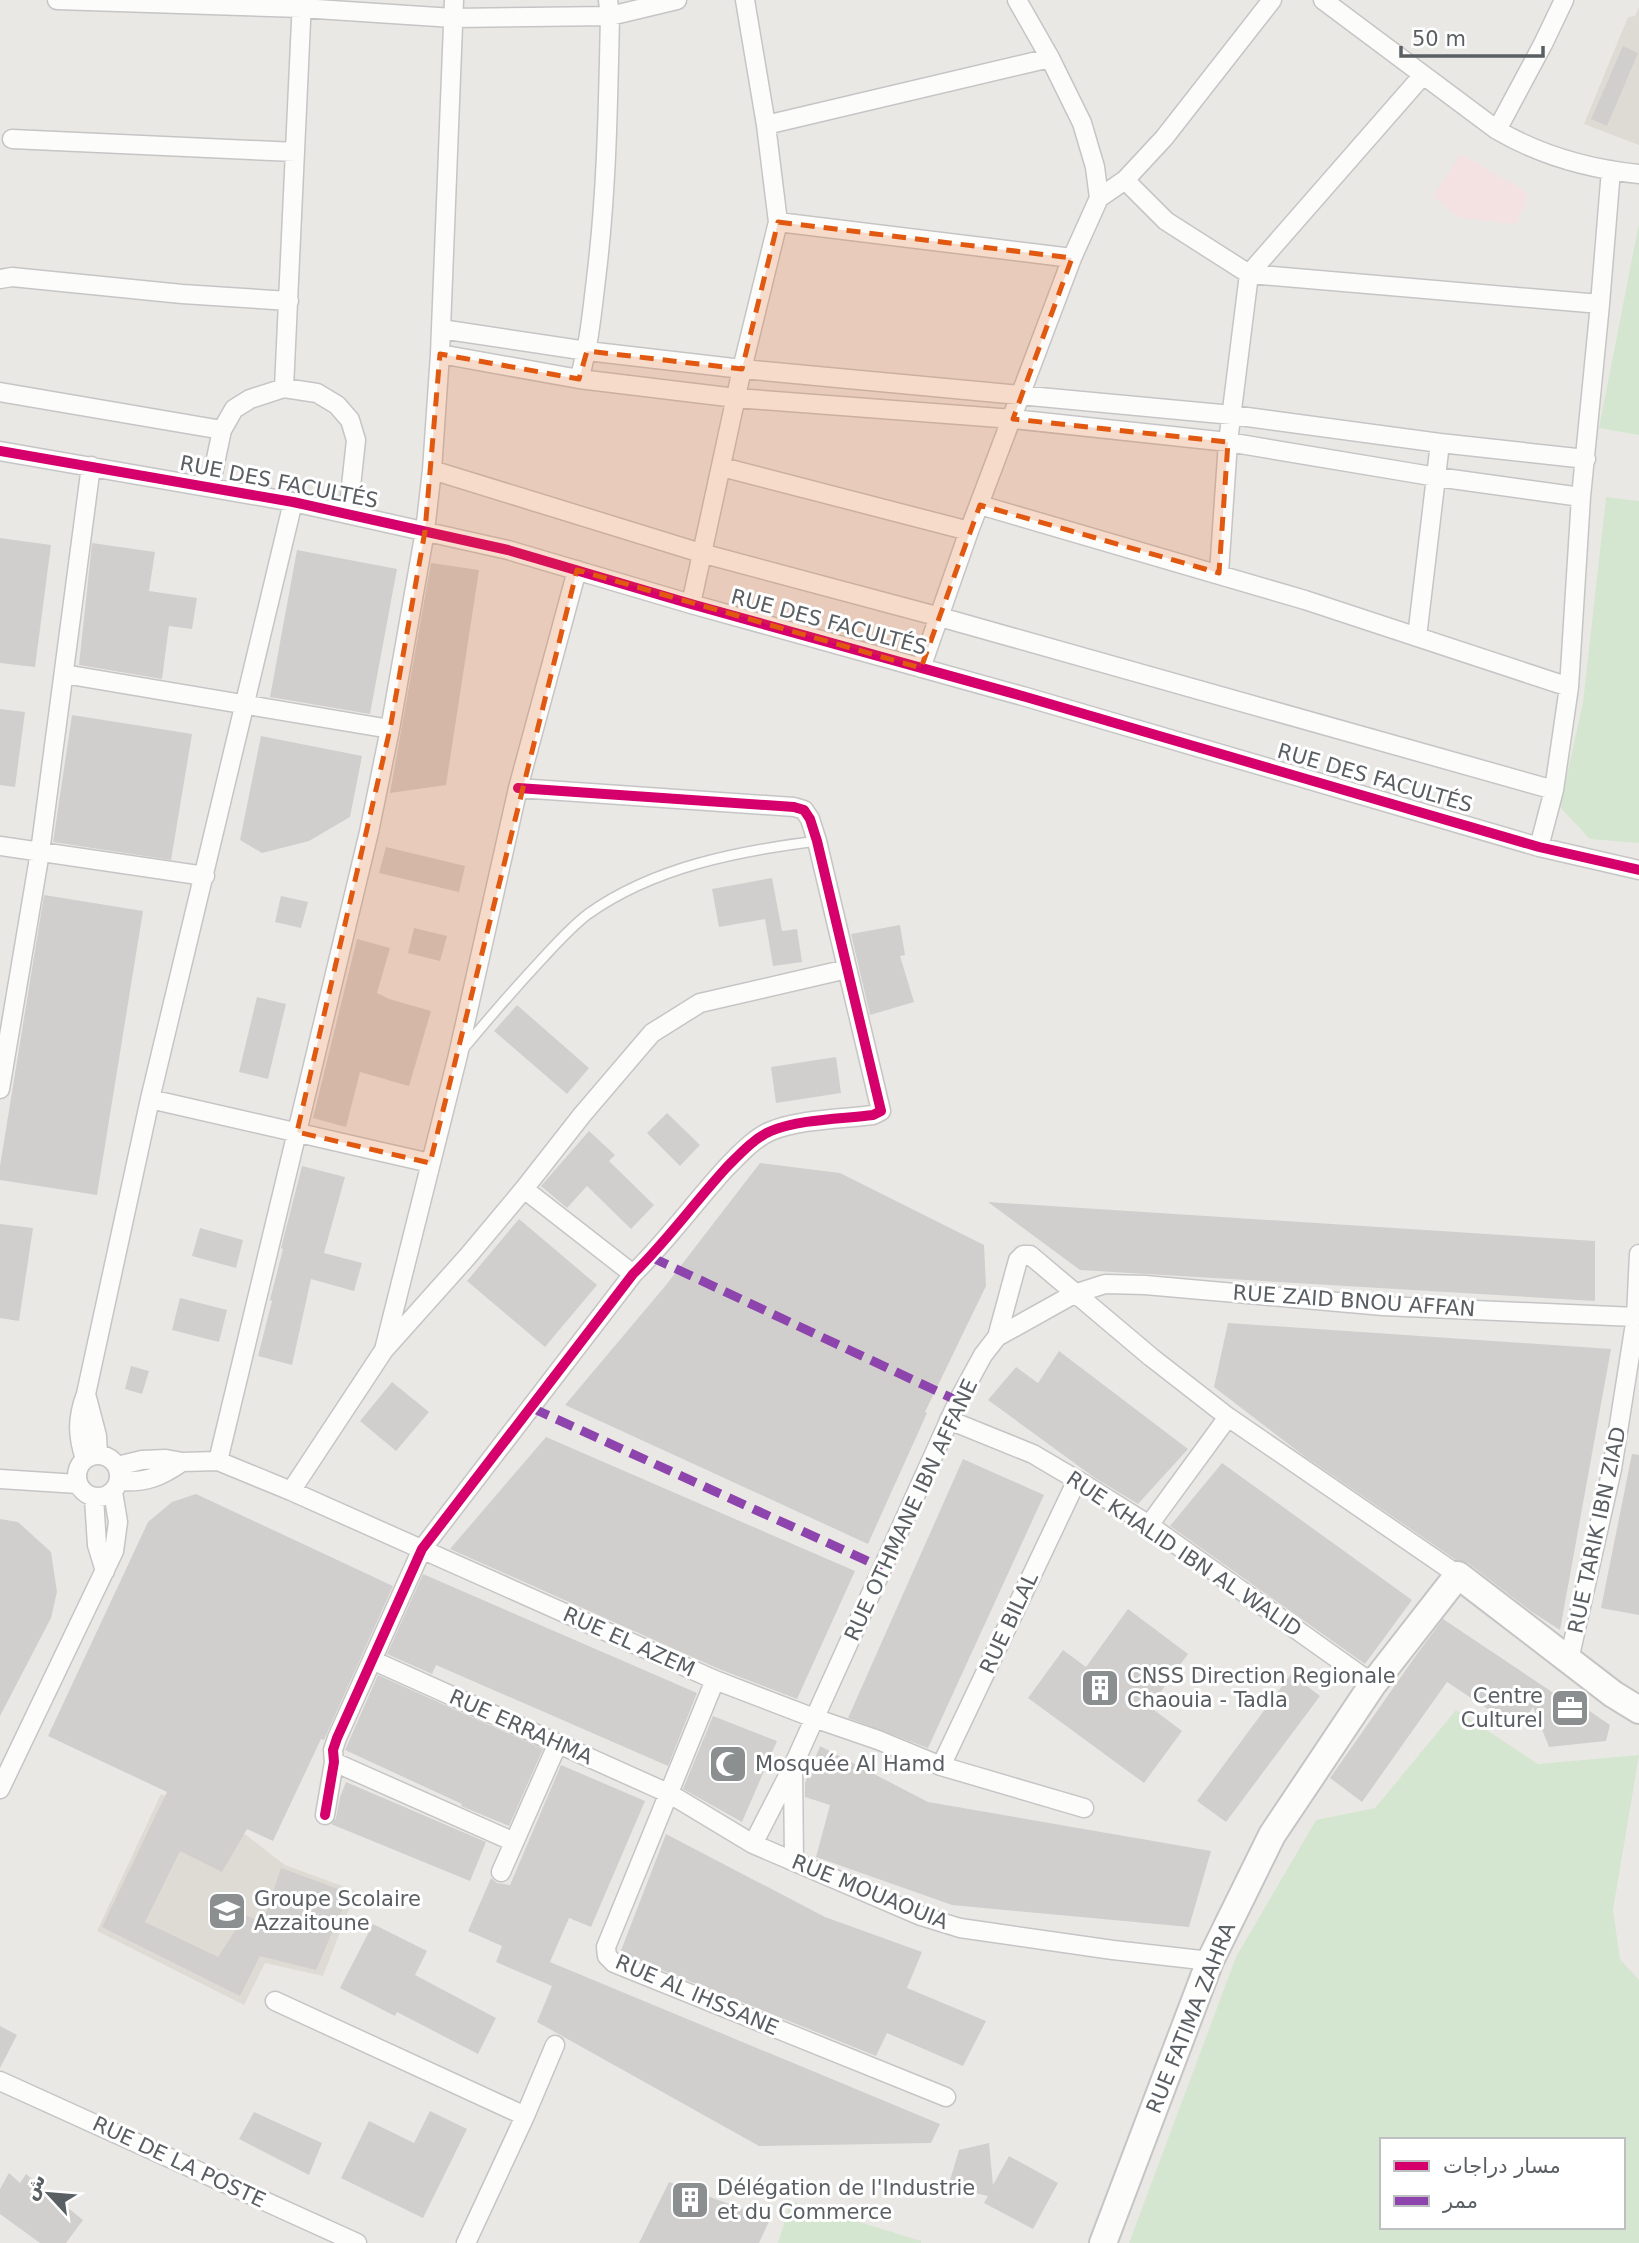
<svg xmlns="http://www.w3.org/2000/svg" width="1639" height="2243" font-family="'DejaVu Sans',Vazirmatn,sans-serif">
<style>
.education{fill:#dedad4}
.medical{fill:#f3e2e1}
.green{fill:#d5e6d0;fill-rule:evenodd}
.building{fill:#d1cfcd}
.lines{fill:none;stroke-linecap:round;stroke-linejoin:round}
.lane-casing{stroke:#c6c5c6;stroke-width:12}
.street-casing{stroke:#c6c5c6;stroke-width:21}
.secondary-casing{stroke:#c5c5c5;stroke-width:30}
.lane{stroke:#fcfcfb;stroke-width:9}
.street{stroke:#fcfcfb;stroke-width:18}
.secondary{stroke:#fcfcfb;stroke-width:26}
.quiet{stroke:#8e44ad;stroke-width:9;stroke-dasharray:18 9;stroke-linecap:butt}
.cycleway-casing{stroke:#fff;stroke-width:15}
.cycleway{stroke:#d6006c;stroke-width:10}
.marked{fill:#e15910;fill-opacity:0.2;stroke:#e15910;stroke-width:5;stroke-dasharray:14 9;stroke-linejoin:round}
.labels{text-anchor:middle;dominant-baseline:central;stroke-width:6;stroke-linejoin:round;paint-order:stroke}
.street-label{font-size:21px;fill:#5a5f63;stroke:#fff}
.poi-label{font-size:21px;fill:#5a5f63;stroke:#fff;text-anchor:start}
</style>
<rect width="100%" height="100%" fill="#eae8e5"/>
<path class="education" d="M 1639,7 L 1639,145 L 1584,124 L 1628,17 L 1635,16 Z
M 161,1794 L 246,1835 L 285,1865 L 356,1891 L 323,1976 L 265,1963 L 244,2005 L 97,1931 Z"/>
<path class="medical" d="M 1461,154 L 1527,192 L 1525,204 L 1516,224 L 1459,218 L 1433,196 Z"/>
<path class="green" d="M 1639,223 L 1639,435 L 1599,428 Z
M 1606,497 L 1639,501 L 1639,843 L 1590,839 L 1560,807 L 1583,702 Z
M 1456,1710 L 1538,1764 L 1639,1755 L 1613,1910 L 1620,1959 L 1639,1980 L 1639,2243 L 1129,2243 L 1236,1957 L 1316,1820 L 1375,1808 ZM 1382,2140 L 1623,2140 L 1623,2227 L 1382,2227 Z
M 791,2201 L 921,2241 L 921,2243 L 778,2243 Z"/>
<path class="building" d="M 1623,46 L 1638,53 L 1607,126 L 1591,119 Z
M 0,538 L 51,545 L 35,667 L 0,663 Z
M 92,543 L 155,552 L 149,591 L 197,598 L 192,629 L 169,626 L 162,679 L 79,665 Z
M 297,550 L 397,569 L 370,714 L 270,697 Z
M 431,563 L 479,570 L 446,785 L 390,793 Z
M 0,709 L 25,712 L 15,787 L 0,785 Z
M 72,715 L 192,734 L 171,860 L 53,842 Z
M 261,736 L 362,756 L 350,817 L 309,841 L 262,853 L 240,840 Z
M 386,847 L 465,866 L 459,892 L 379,873 Z
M 772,878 L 782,931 L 797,929 L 802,962 L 773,966 L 765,919 L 719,927 L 712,889 Z
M 44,895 L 143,911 L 97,1195 L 0,1180 L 0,1166 Z
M 281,896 L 308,902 L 301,928 L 275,922 Z
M 900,925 L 905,955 L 900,956 L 914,1002 L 870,1015 L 851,934 Z
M 414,928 L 447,936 L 440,961 L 408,953 Z
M 357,939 L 390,948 L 377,993 L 389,999 L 431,1011 L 409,1086 L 360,1072 L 346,1127 L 313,1118 Z
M 257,997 L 286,1004 L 268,1079 L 239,1072 Z
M 517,1005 L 589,1068 L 567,1094 L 494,1031 Z
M 836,1057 L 841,1093 L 776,1103 L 771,1067 Z
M 667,1113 L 700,1145 L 680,1166 L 647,1133 Z
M 589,1131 L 615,1155 L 609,1161 L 654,1205 L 631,1229 L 587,1186 L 567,1208 L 541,1186 Z
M 760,1163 L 840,1173 L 984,1245 L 986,1286 L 925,1412 L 927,1413 L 868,1544 L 565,1405 L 666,1285 Z
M 302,1166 L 345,1177 L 324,1253 L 362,1263 L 354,1291 L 311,1279 L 292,1365 L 258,1356 L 272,1301 L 270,1300 L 283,1249 L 281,1248 Z
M 988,1202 L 1595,1241 L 1595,1301 L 1080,1270 Z
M 519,1219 L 597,1285 L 545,1347 L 467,1281 Z
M 0,1224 L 33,1228 L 19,1321 L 0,1318 Z
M 200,1228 L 243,1240 L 236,1268 L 192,1256 Z
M 180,1298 L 227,1310 L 219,1342 L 172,1330 Z
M 1228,1323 L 1611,1349 L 1560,1630 L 1532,1612 L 1468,1563 L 1456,1560 L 1304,1456 L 1214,1387 Z
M 1059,1351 L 1188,1449 L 1138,1504 L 1095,1478 L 988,1400 L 1016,1367 L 1038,1383 Z
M 131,1366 L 149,1371 L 142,1394 L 125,1389 Z
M 392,1382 L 429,1412 L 396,1451 L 360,1421 Z
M 546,1437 L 855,1571 L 797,1699 L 719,1669 L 450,1549 Z
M 1632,1454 L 1639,1455 L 1639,1615 L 1601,1608 Z
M 963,1459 L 1044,1495 L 928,1748 L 848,1718 Z
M 1222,1463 L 1412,1600 L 1365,1664 L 1170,1526 Z
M 196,1494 L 393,1586 L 324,1740 L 321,1739 L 273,1841 L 247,1829 L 222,1872 L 180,1851 L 145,1922 L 218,1957 L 245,1915 L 263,1922 L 281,1868 L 349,1893 L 316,1970 L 260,1956 L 240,1996 L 102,1927 L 167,1792 L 48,1736 L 148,1522 L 172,1502 Z
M 0,1519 L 18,1522 L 51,1552 L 57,1592 L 51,1618 L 0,1716 Z
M 423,1574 L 697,1693 L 668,1766 L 436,1665 L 432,1674 L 387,1654 Z
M 1128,1609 L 1188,1654 L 1150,1707 L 1182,1731 L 1144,1783 L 1028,1698 L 1063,1650 L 1086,1667 Z
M 1443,1619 L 1558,1696 L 1560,1691 L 1610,1725 L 1606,1741 L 1549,1747 L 1533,1707 L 1518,1729 L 1447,1682 L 1362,1802 L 1330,1778 L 1417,1654 Z
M 1291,1674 L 1320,1696 L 1226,1822 L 1197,1801 Z
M 378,1675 L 543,1749 L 509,1826 L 461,1806 L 462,1804 L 345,1750 Z
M 713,1716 L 777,1741 L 742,1822 L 683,1789 Z
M 820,1746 L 928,1802 L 1211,1851 L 1189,1927 L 952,1905 L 816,1857 L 830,1805 L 805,1797 L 805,1783 Z
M 561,1765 L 645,1801 L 591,1927 L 569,1918 L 550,1962 L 940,2124 L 931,2143 L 759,2146 L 537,2022 L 552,1986 L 496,1962 L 502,1946 L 468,1931 L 491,1878 L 497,1883 L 510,1885 Z
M 346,1782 L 486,1842 L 470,1881 L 331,1824 L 336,1818 L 340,1797 Z
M 666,1834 L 825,1917 L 922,1952 L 907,1988 L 986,2021 L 963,2066 L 887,2033 L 876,2056 L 620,1953 Z
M 373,1924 L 427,1951 L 415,1975 L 496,2018 L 478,2054 L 397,2012 L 395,2016 L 340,1988 Z
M 0,2026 L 17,2035 L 0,2068 Z
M 430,2111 L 467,2129 L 423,2218 L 341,2178 L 369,2121 L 414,2143 Z
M 254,2112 L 322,2143 L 309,2175 L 239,2139 Z
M 989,2143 L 993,2185 L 1009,2156 L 1058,2183 L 1033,2229 L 984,2203 L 988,2196 L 948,2187 L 959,2150 Z
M 9,2173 L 20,2183 L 26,2174 L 83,2220 L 66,2243 L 40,2243 L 0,2214 L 0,2189 Z
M 669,2182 L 770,2219 L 759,2243 L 639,2243 Z"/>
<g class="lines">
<defs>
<path id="lane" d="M 464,1048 C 489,1018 515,988 542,959 C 556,944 571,927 588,914 C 654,867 738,851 817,841"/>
<path id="street" d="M 57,0 L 301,8 L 453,18 L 610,16 L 677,0
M 1323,0 L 1497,130 C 1540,155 1589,169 1639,174
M 766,125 L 1050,58
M 1497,130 L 1543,44 L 1564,0
M 12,139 L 295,152
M 1125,180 L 1166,221 L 1249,274 L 1600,304
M 1099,198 L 1125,180 L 1164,138 L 1272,0
M 778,222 L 1072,258
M 0,279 L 12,277 L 182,294 L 289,301
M 441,329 L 587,351 L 742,369 L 1232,415 L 1440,443 L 1586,459
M 440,354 L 579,379 L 736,398 L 1013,419 L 1228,442 L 1437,477 L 1581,497
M 579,379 C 589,346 592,313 596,279 C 607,191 608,104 610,16 L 608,0
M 284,388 L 302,0
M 0,392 L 222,430
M 0,451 L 293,502 L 508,550 L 691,604 L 1026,697 L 1539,847 L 1639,870
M 722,467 L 969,531
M 432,470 L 701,553 L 940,617 L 1554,790
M 210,487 L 222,430 L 234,409 L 250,399 L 284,388 L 317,393 L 337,405 L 350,420 L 356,440 L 348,514
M 980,505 L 1305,600 L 1569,687
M 1219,573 L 1228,442 L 1249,274 L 1423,75
M 691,604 L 742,369 L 778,222 L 766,125 L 745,0
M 1417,637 L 1440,443
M 921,668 L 969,531 L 1072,258 L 1099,198 L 1095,167 L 1082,123 L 1050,58 L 1017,0
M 64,674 L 390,729 L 425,531 L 432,470 L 440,354 L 454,0
M 0,846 L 205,876
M 1539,847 L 1554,790 L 1569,687 L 1581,497 L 1600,304 L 1611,170
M 0,1089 L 40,852 L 91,466
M 150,1099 L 430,1163
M 524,1189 L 633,1274
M 997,1337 L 1018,1260 L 1023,1255 L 1030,1255 L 1151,1357 L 1228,1417 L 1458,1575
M 384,1350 L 458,1055 L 518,788 L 577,570
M 86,1394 L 97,1436 L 98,1454
M 949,1420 L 1033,1454 L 1077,1480 L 1149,1525 L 1373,1684
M77 1476a21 21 0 1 1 42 0a21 21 0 1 1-42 0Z
M 85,1459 C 77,1435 77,1418 86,1394 L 150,1099 L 293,502
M 218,1461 L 369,832 L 390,729
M 117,1466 L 142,1460 L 166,1459 L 182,1462 L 218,1461 L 291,1491 L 715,1680 L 814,1718 L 878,1740 L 941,1766 L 1084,1808
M 0,1479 L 78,1484
M 119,1481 C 146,1483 160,1477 182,1462
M 291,1491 L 384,1350 L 468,1256 L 524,1189 L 582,1115 L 652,1033 L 700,1003 L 847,969
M 94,1498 L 97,1545 L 105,1571
M 1149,1525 L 1228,1417
M 372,1660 L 670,1794 L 753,1844 L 921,1916 L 960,1928 L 1113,1950 L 1210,1961
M 1569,1660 L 1612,1469 L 1636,1317 L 1639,1254
M 715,1680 L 606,1947 L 607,1956 L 614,1963 L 946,2097
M 334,1762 L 514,1842
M 941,1766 L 1077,1480
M 793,1769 L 794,1861
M 0,1789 L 114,1551 L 118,1522 L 113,1492
M 325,1815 L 334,1762 L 333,1750 L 337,1738 L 422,1549 L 633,1274 C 667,1241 694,1203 726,1168 C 739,1155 754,1138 771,1131 C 800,1119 842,1119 873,1115 L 881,1111 L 817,841 L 810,819 L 804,810 L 794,807 L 518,788
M 753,1844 L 793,1766 L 958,1401 L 983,1355 L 997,1337 L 1074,1294 L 1105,1284 L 1145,1285 L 1383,1306 L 1636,1317
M 501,1872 L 558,1743
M 275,2001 L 525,2116
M 0,2081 L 357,2243
M 466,2243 L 525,2116 L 555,2045"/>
<path id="secondary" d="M 1103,2243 L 1210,1961 L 1272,1835 L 1373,1684 L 1458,1575 L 1613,1694 L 1639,1710"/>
</defs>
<use href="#lane" class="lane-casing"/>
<use href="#street" class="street-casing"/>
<use href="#secondary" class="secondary-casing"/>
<use href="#lane" class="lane"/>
<use href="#street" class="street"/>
<use href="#secondary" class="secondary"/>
<path class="quiet" d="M 651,1257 L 958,1401
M 532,1408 L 883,1568"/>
<defs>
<path id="cycleway" d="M 0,451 L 293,502 L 508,550 L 691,604 L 1026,697 L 1539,847 L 1639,870
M 325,1815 L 334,1762 L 333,1750 L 337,1738 L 422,1549 L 633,1274 C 667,1241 694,1203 726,1168 C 739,1155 754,1138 771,1131 C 800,1119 842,1119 873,1115 L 881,1111 L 817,841 L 810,819 L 804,810 L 794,807 L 518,788"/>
</defs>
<use href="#cycleway" class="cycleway-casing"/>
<use href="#cycleway" class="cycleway"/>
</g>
<path class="marked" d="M 778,222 L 1072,258 L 1013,419 L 1228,442 L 1219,573 L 980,505 L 921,668 L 577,570 L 430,1163 L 297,1132 L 390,729 L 425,531 L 440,354 L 579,379 L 587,351 L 742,369 Z"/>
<defs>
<symbol id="building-square" viewBox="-11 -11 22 22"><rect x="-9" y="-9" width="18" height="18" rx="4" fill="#8c8f90" stroke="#fff"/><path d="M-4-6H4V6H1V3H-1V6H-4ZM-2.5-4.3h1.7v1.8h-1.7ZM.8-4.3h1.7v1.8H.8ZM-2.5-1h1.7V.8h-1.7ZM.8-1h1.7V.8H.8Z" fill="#fff"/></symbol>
<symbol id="office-square" viewBox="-11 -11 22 22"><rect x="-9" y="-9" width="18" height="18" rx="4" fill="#8c8f90" stroke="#fff"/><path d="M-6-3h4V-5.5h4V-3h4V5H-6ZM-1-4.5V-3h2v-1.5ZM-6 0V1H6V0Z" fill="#fff"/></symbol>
<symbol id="mosque-square" viewBox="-11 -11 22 22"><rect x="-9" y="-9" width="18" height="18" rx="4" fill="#8c8f90" stroke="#fff"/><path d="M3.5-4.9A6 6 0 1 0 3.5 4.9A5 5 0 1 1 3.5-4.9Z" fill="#fff"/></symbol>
<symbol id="school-square" viewBox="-11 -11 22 22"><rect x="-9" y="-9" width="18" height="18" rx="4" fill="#8c8f90" stroke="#fff"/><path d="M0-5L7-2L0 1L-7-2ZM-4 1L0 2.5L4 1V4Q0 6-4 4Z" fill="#fff"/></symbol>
</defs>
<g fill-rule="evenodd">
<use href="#building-square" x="1078" y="1666" width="44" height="44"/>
<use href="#office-square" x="1548" y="1686" width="44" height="44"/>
<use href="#mosque-square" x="706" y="1742" width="44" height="44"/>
<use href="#school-square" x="205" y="1889" width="44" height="44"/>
<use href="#building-square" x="668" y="2178" width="44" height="44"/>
</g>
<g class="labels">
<g class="street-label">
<text transform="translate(279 482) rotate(11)">RUE DES FACULTÉS</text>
<text transform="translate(829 622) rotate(15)">RUE DES FACULTÉS</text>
<text transform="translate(1375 778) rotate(16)">RUE DES FACULTÉS</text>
<text transform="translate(1354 1301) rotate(4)">RUE ZAID BNOU AFFAN</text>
<text transform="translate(911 1510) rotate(-65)">RUE OTHMANE IBN AFFANE</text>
<text transform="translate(1597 1530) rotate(-78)">RUE TARIK IBN ZIAD</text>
<text transform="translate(1184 1554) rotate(34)">RUE KHALID IBN AL WALID</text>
<text transform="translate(1009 1623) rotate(-65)">RUE BILAL</text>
<text transform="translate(629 1642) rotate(24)">RUE EL AZEM</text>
<text transform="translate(521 1727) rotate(24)">RUE ERRAHMA</text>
<text transform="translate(870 1892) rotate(22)">RUE MOUAOUIA</text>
<text transform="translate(697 1995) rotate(23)">RUE AL IHSSANE</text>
<text transform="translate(1191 2018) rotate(-68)">RUE FATIMA ZAHRA</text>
<text transform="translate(179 2162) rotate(25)">RUE DE LA POSTE</text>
</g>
<g class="poi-label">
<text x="1127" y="1676">CNSS Direction Regionale<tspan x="1127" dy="24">Chaouia - Tadla</tspan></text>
<text x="1543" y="1696" text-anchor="end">Centre<tspan x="1543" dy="24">Culturel</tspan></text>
<text x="755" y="1764">Mosquée Al Hamd</text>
<text x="254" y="1899">Groupe Scolaire<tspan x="254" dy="24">Azzaitoune</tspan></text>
<text x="717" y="2188">Délégation de l'Industrie<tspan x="717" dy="24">et du Commerce</tspan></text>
</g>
</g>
<rect x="1380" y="2138" width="245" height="91" fill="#ffffff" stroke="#bdbfc1" stroke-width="2"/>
<rect x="1394" y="2161" width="35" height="10" fill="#d6006c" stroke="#bdbfc1" stroke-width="2"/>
<text x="1443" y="2173" font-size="21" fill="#5a5f63">مسار دراجات</text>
<rect x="1394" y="2196" width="35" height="10" fill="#8e44ad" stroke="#bdbfc1" stroke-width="2"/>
<text x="1443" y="2208" font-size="21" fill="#5a5f63">ممر</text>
<g transform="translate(49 2194) rotate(296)" stroke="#ffffff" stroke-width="5" paint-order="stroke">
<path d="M0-5L12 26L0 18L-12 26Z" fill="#5a5f63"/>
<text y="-10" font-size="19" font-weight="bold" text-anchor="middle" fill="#5a5f63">ش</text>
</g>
<path d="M1401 46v10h142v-10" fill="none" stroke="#5a5f63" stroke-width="3.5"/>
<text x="1412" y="46" font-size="21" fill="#5a5f63" stroke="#ffffff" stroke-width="5" paint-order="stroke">50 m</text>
</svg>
